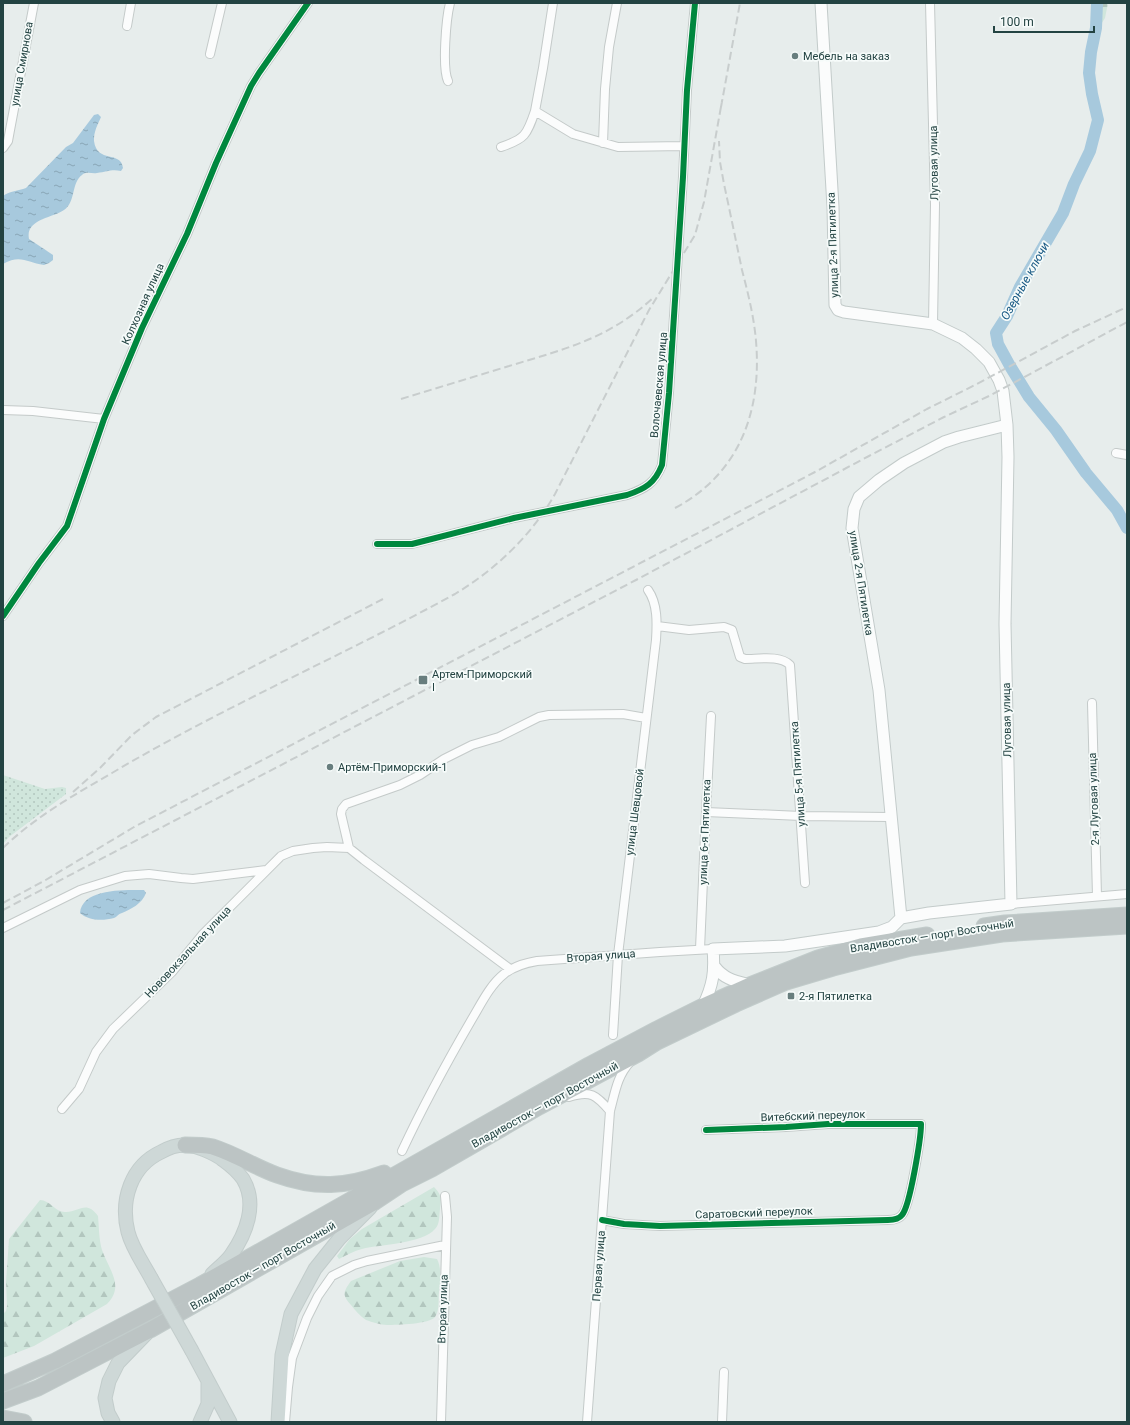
<svg xmlns="http://www.w3.org/2000/svg" width="1130" height="1425" font-family="Roboto,sans-serif">
<style>
.grass{fill:url(#grass-dots)}
.forest{fill:url(#forest-firs)}
.water{fill:url(#water-ripples)}
.lines{fill:none;stroke-linecap:round;stroke-linejoin:round}
.river{stroke:#a7c9dd;stroke-width:12}
.street-casing{stroke:#c4cac9;stroke-width:10}
.secondary-casing{stroke:#c3cbca;stroke-width:13}
.primary-casing{stroke:#c2cccb;stroke-width:15}
.highway-casing{stroke:#c2cccb;stroke-width:17}
.street{stroke:#fbfcfc;stroke-width:8}
.secondary{stroke:#fbfcfc;stroke-width:11}
.primary{stroke:#ced8d7;stroke-width:13}
.highway{stroke:#bcc4c4;stroke-width:15}
.rail{stroke:#c8cdcd;stroke-width:2;stroke-dasharray:8 4;stroke-linecap:butt}
.primary-bridge-casing{stroke:#c2cccb;stroke-width:15;stroke-linecap:butt}
.primary-bridge{stroke:#ced8d7;stroke-width:13}
.cycleway-casing{stroke:#f6fbfa;stroke-width:8}
.cycleway{stroke:#00873e;stroke-width:6}
.poi-dot{fill:#687e7e;stroke:#f6fbfa;stroke-width:1.5}
.labels{text-anchor:middle;dominant-baseline:central;stroke-width:3.5;stroke-linejoin:round;paint-order:stroke}
.poi-label{font-size:11px;fill:#234342;stroke:#f6fbfa;text-anchor:start}
.street-label{font-size:11px;fill:#234342;stroke:#f6fbfa}
.water-label{font-size:12px;font-style:italic;fill:#185984;stroke:#f6fbfa}
</style>
<defs>
<pattern id="grass-dots" width="8" height="8" patternUnits="userSpaceOnUse"><rect width="8" height="8" fill="#d0e6dc"/><path d="M2 2h.1M6 6h.1" fill="none" stroke="#b2c6be" stroke-width="1.8" stroke-linecap="round"/></pattern>
<pattern id="forest-firs" width="22" height="20" patternUnits="userSpaceOnUse"><rect width="22" height="20" fill="#d0e6dc"/><path d="M5 1l3.5 6h-7zM16 11l3.5 6h-7z" fill="#b2c6be"/></pattern>
<pattern id="water-ripples" width="26" height="14" patternUnits="userSpaceOnUse"><rect width="26" height="14" fill="#a7c9dd"/><path d="M2 4q2-2 4 0t4 0M15 11q2-2 4 0t4 0" fill="none" stroke="#88a5b5"/></pattern>
</defs>
<rect width="100%" height="100%" fill="#e7edec"/>
<path class="grass" d="M 3,775 L 45,789 L 62,787 L 66,788 L 66,794 L 9,837 L 3,844 Z"/>
<path class="forest" d="M 1092,3 L 1108,3 L 1105,18 L 1100,26 L 1095,27 L 1092,22 Z
M 434,1187 C 442,1195 441,1199 440,1209 C 439,1216 440,1224 435,1229 C 422,1244 381,1244 362,1249 C 354,1251 347,1255 339,1259 L 337,1256 L 350,1239 L 362,1229 Z
M 40,1200 C 50,1200 55,1212 65,1212 C 78,1213 86,1199 98,1216 C 99,1227 99,1240 102,1250 C 109,1270 125,1286 107,1304 L 34,1346 L 3,1358 L 3,1314 L 6,1311 L 7,1306 L 6,1282 L 9,1239 Z
M 424,1257 L 437,1259 C 442,1268 440,1282 439,1292 C 438,1300 440,1310 435,1317 C 430,1324 397,1325 387,1325 C 381,1325 372,1322 366,1320 C 360,1316 355,1310 351,1305 C 342,1295 343,1292 351,1281 L 400,1261 Z"/>
<path class="water" d="M 98,114 L 101,117 C 99,122 96,127 95,132 C 94,135 94,138 94,141 C 97,164 121,150 123,168 L 121,171 C 111,169 107,172 97,173 C 92,174 86,171 82,175 C 71,183 76,202 64,210 C 53,218 25,219 29,239 L 53,255 L 53,260 L 49,263 L 44,265 C 27,263 21,254 3,264 L 3,196 C 10,191 18,191 26,188 L 66,147 L 73,143 L 94,115 Z
M 141,890 L 144,890 L 146,893 C 142,904 131,909 122,913 C 118,914 117,917 114,918 C 103,921 89,921 80,913 C 82,889 122,890 141,890 Z"/>
<g class="lines">
<path class="river" d="M 1097,3 L 1096,28 L 1091,52 L 1089,73 L 1092,94 L 1098,120 L 1090,151 L 1074,184 L 1063,213 L 1020,287 L 1007,316 L 996,333 L 998,344 L 1010,366 L 1029,397 L 1056,430 L 1086,473 L 1117,510 L 1127,528"/>
<defs>
<path id="street" d="M 930,3 L 935,205 L 933,324
M 127,26 L 131,3
M 210,54 L 222,3
M 448,81 C 442,68 446,19 450,3
M 535,111 L 543,68 L 553,3
M 603,143 L 605,89 L 609,47 L 617,3
M 501,147 C 525,139 527,135 535,111 L 573,134 L 618,147 L 684,146
M 3,148 L 8,141 L 10,130 L 34,3
M 3,410 L 33,411 L 104,419
M 1116,453 L 1127,455
M 377,544 L 412,544 L 514,518 L 627,495 C 645,489 655,483 662,465 L 669,393 L 683,177 L 687,90 L 695,3
M 3,616 L 39,563 L 67,526 L 104,419 L 142,328 L 187,234 L 216,163 L 251,86 L 259,73 L 308,3
M 657,626 L 689,630 L 724,627 L 732,630 L 740,657 L 745,659 C 759,659 780,655 790,665 L 805,883
M 1092,703 L 1097,896
M 706,812 L 801,816 L 890,817
M 349,848 L 341,814 L 342,809 L 346,804 L 400,785 L 420,775 L 444,759 L 472,745 L 499,737 L 539,717 L 549,715 L 623,714 L 646,718
M 1011,904 L 1127,894
M 3,928 L 80,890 L 125,876 L 149,874 L 181,878 L 193,879 L 266,870
M 700,949 L 706,812 L 711,716
M 613,1035 L 618,955 L 656,640 C 657,624 658,604 648,590
M 569,1097 C 591,1090 596,1095 610,1111
M 62,1109 L 79,1089 L 96,1052 L 113,1029 L 172,972 L 203,934 L 281,856 L 293,851 L 313,848 L 327,847 L 349,848 L 364,860 L 510,969
M 402,1151 C 423,1106 447,1062 472,1019 C 481,1004 490,985 504,974 C 514,966 525,963 537,961 L 660,952 L 713,949
M 602,1220 L 624,1224 L 660,1226 L 888,1220 C 893,1220 899,1219 902,1215 C 910,1206 921,1138 921,1124 L 828,1124 L 786,1127 L 706,1130
M 285,1422 L 288,1387 L 292,1358 L 307,1318 L 318,1296 L 332,1276 L 354,1265 L 367,1261 L 445,1245
M 441,1422 L 447,1217 L 445,1196
M 587,1422 L 610,1111 C 615,1093 617,1076 630,1062
M 722,1422 L 724,1372"/>
<path id="secondary" d="M 821,3 L 833,207 L 835,305 L 838,310 L 844,312 L 933,324 L 962,338 L 976,349 L 989,362 L 999,380 L 1003,391 L 1007,425 L 1008,457 L 1005,624 L 1011,904 L 929,913 L 901,918
M 901,918 L 879,690 L 852,528 L 854,509 L 859,497 L 879,480 L 904,463 L 944,442 L 959,437 L 1007,425
M 715,967 C 724,979 735,981 750,985
M 703,1006 C 713,985 715,972 713,949 L 785,946 L 879,932 L 892,927 L 901,918"/>
<path id="primary" d="M 151,1278 C 143,1263 132,1248 128,1232 C 120,1200 131,1166 161,1152 C 168,1148 176,1145 184,1145 C 194,1144 216,1154 223,1160 C 230,1165 238,1172 243,1179 C 258,1204 246,1234 231,1255 C 226,1262 218,1268 212,1274
M 192,1351 L 230,1422
M 113,1422 L 108,1413 L 105,1398 L 109,1381 L 118,1363 L 146,1334
M 200,1422 L 208,1404 L 208,1383
M 278,1422 L 282,1355 L 291,1314 L 315,1269 L 339,1239 L 370,1208"/>
<path id="highway" d="M 984,926 L 1005,923 L 1127,915
M 185,1145 C 194,1145 204,1145 213,1147 C 235,1154 255,1167 277,1175 C 316,1189 346,1187 384,1173
M 3,1384 L 55,1361 L 200,1285 L 589,1065 L 657,1029 L 703,1006 L 750,985 L 818,958 L 861,946 L 927,935
M 3,1401 L 38,1388 L 150,1330 L 375,1202 L 402,1184 L 432,1169 L 539,1107 L 638,1054 L 657,1042 L 736,1004 L 786,982 L 833,968 L 911,948 L 1002,934 L 1127,926
M 3,1418 L 24,1422"/>
</defs>
<use href="#street" class="street-casing"/>
<use href="#secondary" class="secondary-casing"/>
<use href="#primary" class="primary-casing"/>
<use href="#highway" class="highway-casing"/>
<use href="#street" class="street"/>
<use href="#secondary" class="secondary"/>
<use href="#primary" class="primary"/>
<use href="#highway" class="highway"/>
<path class="rail" d="M 721,107 L 740,3
M 401,399 C 437,388 473,377 509,366 C 565,349 608,339 653,298
M 675,508 C 739,474 762,412 756,341 C 754,317 748,293 742,270 C 736,241 730,212 724,184 L 720,162 L 719,141
M 73,792 L 100,768 L 132,735 L 156,717 L 383,599
M 3,848 C 35,817 74,795 112,773 C 223,707 342,656 455,594 C 496,569 531,536 555,494 L 649,310 L 695,235 L 704,202 L 722,101
M 3,903 L 44,881 L 134,827 L 815,472 L 927,409 L 977,384 L 1075,331 L 1127,307
M 3,910 L 636,580 L 869,456 L 944,417 L 989,396 L 1127,322"/>
<defs>
<path id="primary-bridge" d="M 151,1278 L 192,1351"/>
</defs>
<use href="#primary-bridge" class="primary-bridge-casing"/>
<use href="#primary-bridge" class="primary-bridge"/>
<defs>
<path id="cycleway" d="M 377,544 L 412,544 L 514,518 L 627,495 C 645,489 655,483 662,465 L 669,393 L 683,177 L 687,90 L 695,3
M 3,616 L 39,563 L 67,526 L 104,419 L 142,328 L 187,234 L 216,163 L 251,86 L 259,73 L 308,3
M 602,1220 L 624,1224 L 660,1226 L 888,1220 C 893,1220 899,1219 902,1215 C 910,1206 921,1138 921,1124 L 828,1124 L 786,1127 L 706,1130"/>
</defs>
<use href="#cycleway" class="cycleway-casing"/>
<use href="#cycleway" class="cycleway"/>
</g>
<g class="poi-dot">
<circle cx="795" cy="56" r="4"/>
<rect x="418" y="675" width="10" height="10" rx="2"/>
<circle cx="330" cy="767" r="4"/>
<rect x="787" y="992" width="8" height="8" rx="2"/>
</g>
<g class="labels">
<g class="poi-label">
<text x="803" y="56">Мебель на заказ</text>
<text x="432" y="674">Артем-Приморский<tspan x="432" dy="13">I</tspan></text>
<text x="338" y="767">Артём-Приморский-1</text>
<text x="799" y="996">2-я Пятилетка</text>
</g>
<g class="street-label">
<text transform="translate(22 64) rotate(-80)">улица Смирнова</text>
<text transform="translate(934 163) rotate(-91)">Луговая улица</text>
<text transform="translate(833 245) rotate(-92)">улица 2-я Пятилетка</text>
<text transform="translate(143 304) rotate(-66)">Колхозная улица</text>
<text transform="translate(659 385) rotate(-85)">Волочаевская улица</text>
<text transform="translate(861 583) rotate(81)">улица 2-я Пятилетка</text>
<text transform="translate(1007 720) rotate(-91)">Луговая улица</text>
<text transform="translate(798 774) rotate(-94)">улица 5-я Пятилетка</text>
<text transform="translate(1094 799) rotate(-92)">2-я Луговая улица</text>
<text transform="translate(635 812) rotate(-83)">улица Шевцовой</text>
<text transform="translate(705 832) rotate(-88)">улица 6-я Пятилетка</text>
<text transform="translate(932 936) rotate(-9)">Владивосток — порт Восточный</text>
<text transform="translate(188 952) rotate(-47)">Нововокзальная улица</text>
<text transform="translate(601 956) rotate(-4)">Вторая улица</text>
<text transform="translate(545 1105) rotate(-29)">Владивосток — порт Восточный</text>
<text transform="translate(813 1116) rotate(-2)">Витебский переулок</text>
<text transform="translate(754 1213) rotate(-2)">Саратовский переулок</text>
<text transform="translate(263 1266) rotate(-30)">Владивосток — порт Восточный</text>
<text transform="translate(599 1266) rotate(-86)">Первая улица</text>
<text transform="translate(443 1309) rotate(-88)">Вторая улица</text>
</g>
<g class="water-label">
<text transform="translate(1025 281) rotate(-61)">Озерные ключи</text>
</g>
</g>
<rect width="1130" height="1425" fill="none" stroke="#234342" stroke-width="8"/>
<path d="M994 26v6h100v-6" fill="none" stroke="#234342" stroke-width="2"/>
<text x="1000" y="26" font-size="12" fill="#234342" stroke="#f6fbfa" stroke-width="3" paint-order="stroke">100 m</text>
</svg>
